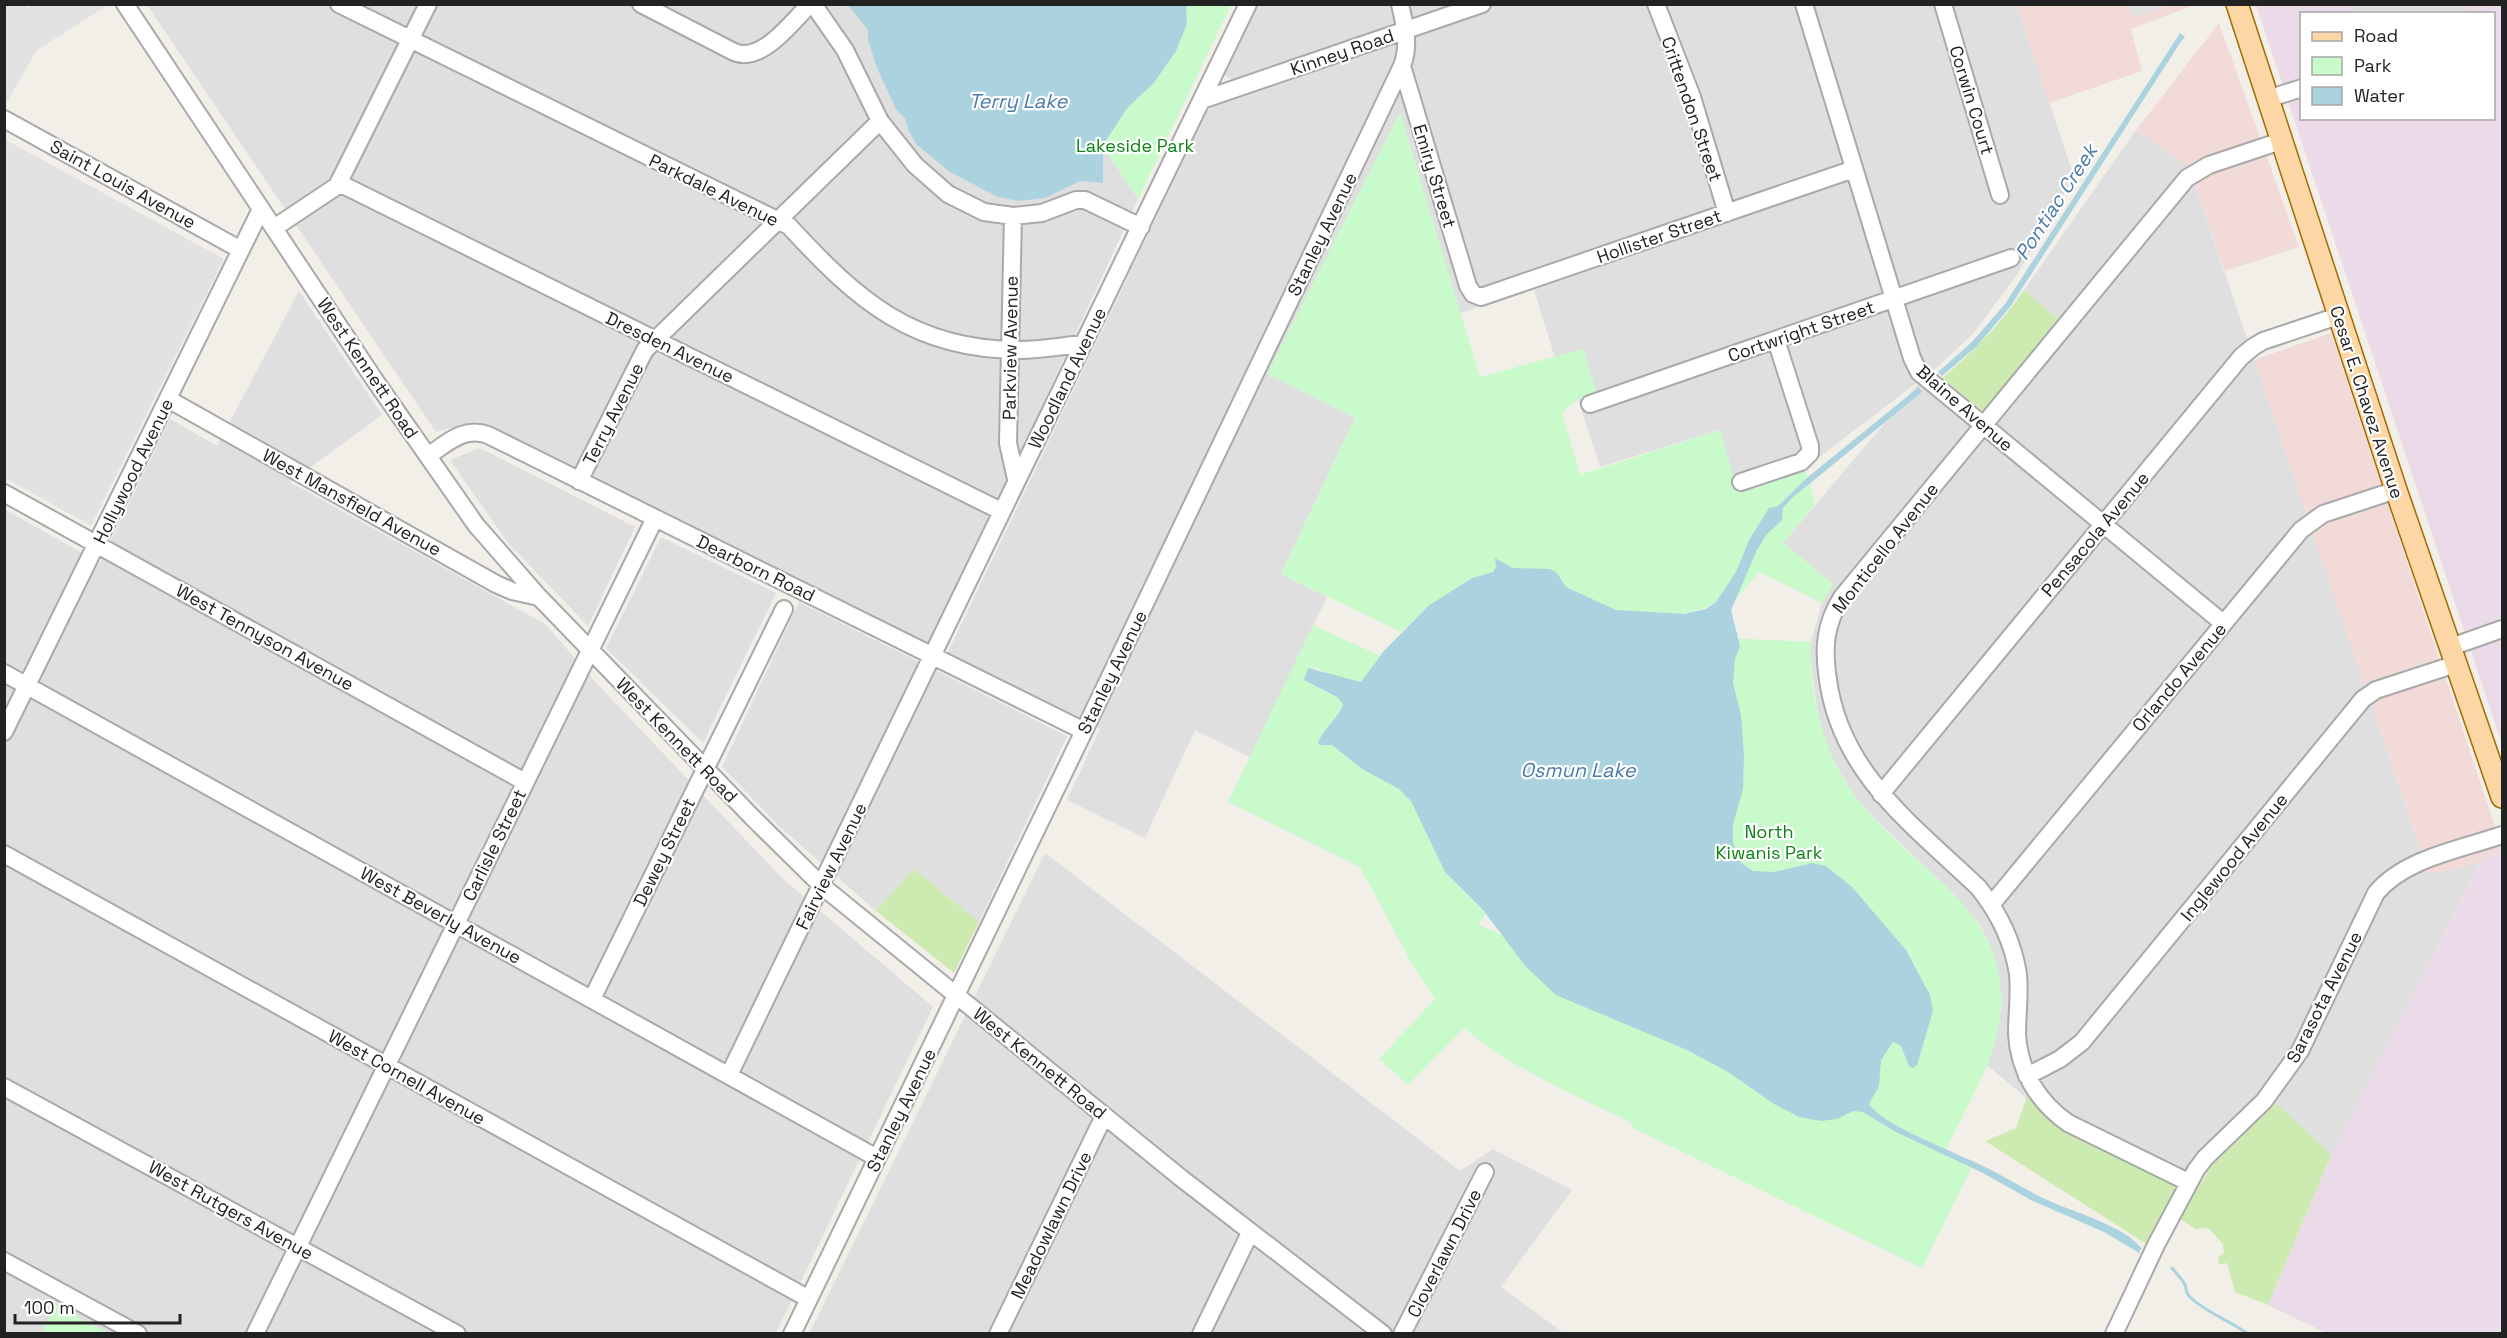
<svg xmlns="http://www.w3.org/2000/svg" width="2507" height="1338" font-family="'Space Grotesk',sans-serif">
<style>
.residential{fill:#e0dfdf}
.commercial{fill:#f2dad9}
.industrial{fill:#ebdbe8}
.grass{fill:#cdebb0}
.park{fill:#c8facc}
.parking{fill:#e2e2e2}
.water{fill:#aad3df}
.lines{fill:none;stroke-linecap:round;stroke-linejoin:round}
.stream{stroke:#aad3df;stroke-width:3}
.minor-casing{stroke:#a9a9a9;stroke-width:20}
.major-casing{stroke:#a06b00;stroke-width:24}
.minor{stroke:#fff;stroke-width:16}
.major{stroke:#fcd6a4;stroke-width:21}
.labels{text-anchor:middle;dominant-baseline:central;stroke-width:4.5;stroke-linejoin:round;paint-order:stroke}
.street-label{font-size:18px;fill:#222;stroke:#fff}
.park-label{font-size:18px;fill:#0c8416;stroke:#fff}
.water-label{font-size:20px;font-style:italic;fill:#4a7aab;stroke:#fff}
</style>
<rect width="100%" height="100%" fill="#f2efe9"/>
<path class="residential" d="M 147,5 L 936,5 L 1105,149 L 1138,199 L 1025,443 L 928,644 L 477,421 L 436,432 Z
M 1240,5 L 2017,5 L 2074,177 L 2016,276 L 1973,334 L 1935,369 L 1805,468 L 1738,491 L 1719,430 L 1600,467 L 1578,399 L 1583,349 L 1555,358 L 1534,290 L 1460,313 L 1400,113 L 1268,374 L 1355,418 L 1281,574 L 1327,597 L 1250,757 L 1195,730 L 1145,838 L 1067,800 L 1100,729 L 947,654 L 1209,107 L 1386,46 L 1384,32 L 1236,81 L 1233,80 L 1210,68 Z
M 2352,5 L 2467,5 L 2470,13 L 2356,13 Z
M 2136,130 L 2189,167 L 2429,875 L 2480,862 L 2331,1155 L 2276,1104 L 2211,1167 L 2177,1186 L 2064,1130 L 1987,1065 L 1994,1046 L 1997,1027 L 1995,960 L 1988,941 L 1980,925 L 1953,893 L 1872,816 L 1855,796 L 1840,772 L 1826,744 L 1818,714 L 1810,655 L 1811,642 L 1822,603 L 1833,584 L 1783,543 L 1919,383 L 1983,411 L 2058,319 L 2024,290 Z
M 299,291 L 382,415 L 290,482 L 545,624 L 599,686 L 783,879 L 933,1007 L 776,1333 L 5,1333 L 4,509 L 100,563 L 170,419 L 217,446 Z
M 480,448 L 635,527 L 588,626 L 508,543 L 450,460 Z
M 661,537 L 776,593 L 703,743 L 606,648 Z
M 799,602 L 1067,736 L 979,922 L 914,869 L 876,911 L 780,827 L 722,767 Z
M 1045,853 L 1460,1171 L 1493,1149 L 1572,1190 L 1501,1287 L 1564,1333 L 809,1334 Z"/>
<path class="commercial" d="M 2017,5 L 2194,5 L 2131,29 L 2142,71 L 2049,103 Z
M 2219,23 L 2299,247 L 2225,271 L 2189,167 L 2136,130 Z
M 2331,333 L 2502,848 L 2502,851 L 2480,862 L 2429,875 L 2254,360 Z"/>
<path class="industrial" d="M 2256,5 L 2352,5 L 2356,13 L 2302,14 L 2302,118 L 2494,118 L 2494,14 L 2470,13 L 2467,5 L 2502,5 L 2502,744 Z
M 2502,851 L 2502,1333 L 2326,1333 L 2268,1305 L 2331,1155 L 2480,862 Z"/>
<path class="grass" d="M 2024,290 L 2058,319 L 1983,411 L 1942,378 C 1974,352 2000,324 2024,290 Z
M 914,869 L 979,922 L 954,973 L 876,911 Z
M 2027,1097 L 2064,1130 L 2177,1186 L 2148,1245 L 1985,1141 L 2016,1128 Z
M 2276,1103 L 2331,1155 L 2268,1305 L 2235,1292 L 2227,1263 L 2219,1265 L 2218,1258 L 2224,1252 L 2223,1244 L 2208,1228 L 2195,1229 L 2179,1218 L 2211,1167 Z"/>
<path class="park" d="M 1186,5 L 1231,5 L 1138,199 L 1105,149 L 1107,139 L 1128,107 L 1153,84 L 1166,64 L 1187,24 Z
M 1400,112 L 1480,377 L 1583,349 L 1597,393 L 1578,399 L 1562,413 L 1580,475 L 1720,430 L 1738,491 L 1805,468 L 1815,504 L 1783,543 L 1833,584 L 1822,603 L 1759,572 L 1734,601 L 1720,597 C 1700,621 1645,615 1617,610 C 1601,607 1583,597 1570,589 C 1561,584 1559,573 1551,570 L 1513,568 L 1497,559 L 1496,569 L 1493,572 L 1472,578 L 1428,606 L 1401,632 L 1281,574 L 1355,418 L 1267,374 Z
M 1313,625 L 1380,656 L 1361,682 L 1331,675 L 1313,667 L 1322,690 L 1337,697 L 1343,704 L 1331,725 L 1320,737 L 1322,744 L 1332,745 L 1362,769 L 1400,789 L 1417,808 L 1445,872 L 1486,914 L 1478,924 L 1793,1077 L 1672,902 L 1705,637 L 1811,642 C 1809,696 1823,752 1855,796 C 1907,867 2008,906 2001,1009 C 1997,1060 1966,1107 1945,1152 L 1973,1165 L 1922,1268 L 1631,1127 L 1633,1123 C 1573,1095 1515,1070 1464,1028 L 1408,1085 L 1379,1059 L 1435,999 L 1411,962 L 1360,867 L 1228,802 Z
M 56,1305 L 108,1333 L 42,1333 Z"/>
<path class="parking" d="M 33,4 L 108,5 L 37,50 L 7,102 L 4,101 L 5,5 L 25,5 L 27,8 Z
M 2129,5 L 2129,4 L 2169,5 L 2132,17 Z
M 4,139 L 224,259 L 91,526 L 5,478 Z"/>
<path class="water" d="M 1186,4 L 1187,24 L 1176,51 L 1153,84 L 1128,107 L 1107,139 L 1103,155 L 1103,183 L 1080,181 L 1045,198 L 1019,201 L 998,197 L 950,172 L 916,144 L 909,131 L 905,118 L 896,109 L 877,68 L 868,40 L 868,30 L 848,5 Z
M 2180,33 L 2185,37 L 2180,43 L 2010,307 L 1977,346 L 1942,376 L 1938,372 L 1972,342 L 2005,304 Z
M 1919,387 L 1922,392 L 1792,498 L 1783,508 L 1782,520 L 1766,535 L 1757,550 L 1731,610 L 1740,646 L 1735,659 L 1733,683 L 1741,715 L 1744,755 L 1743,789 L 1733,825 L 1733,843 L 1741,863 L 1753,871 L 1774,872 L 1812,863 L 1826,866 L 1852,887 L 1906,950 L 1930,995 L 1933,1011 L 1917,1065 L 1913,1068 L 1909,1066 L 1901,1046 L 1893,1042 L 1881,1060 L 1879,1086 L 1869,1104 C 1881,1125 1960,1154 1985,1167 C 2008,1178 2030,1193 2054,1203 C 2078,1213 2127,1228 2142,1249 L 2139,1250 L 2141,1254 L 2104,1232 L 2031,1200 L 1983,1173 L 1896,1132 L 1863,1112 L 1853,1111 L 1837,1119 L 1821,1121 L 1799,1117 L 1774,1104 L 1728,1072 L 1687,1050 L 1556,995 L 1526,967 L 1483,910 L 1445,872 L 1411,801 L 1399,789 L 1362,769 L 1332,745 L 1320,745 L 1318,743 C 1321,731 1339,718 1343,704 L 1337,697 L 1304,680 L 1308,668 L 1361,682 L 1383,652 L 1428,606 L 1472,578 L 1493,572 L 1496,567 L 1495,558 L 1513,568 L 1550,569 L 1557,573 L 1566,587 L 1616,610 L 1684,614 L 1706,609 L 1716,602 L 1736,572 L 1749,540 L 1769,508 L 1778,506 L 1808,477 Z"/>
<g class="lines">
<path class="stream" d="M 2172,1268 C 2176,1273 2181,1278 2184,1283 C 2187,1287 2185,1292 2189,1296 C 2206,1313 2229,1320 2248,1334"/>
<defs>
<path id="minor" d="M 125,4 L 374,379 L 476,525 L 539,597 L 754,819 L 822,886 L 1181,1178 L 1383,1334
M 339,4 L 789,226 C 857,300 913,350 1019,350 C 1041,350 1062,346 1083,344
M 641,4 L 734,52 C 761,64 792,22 810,4
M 813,4 L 845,50 L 880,121 L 915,165 L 948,194 L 984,212 L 1013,216 L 1042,213 L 1076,200 L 1085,200 L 1141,227
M 1656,4 L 1692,97 L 1727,213
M 1804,4 L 1912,358 L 1919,372 L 2223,623
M 1943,4 L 2000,195
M 1402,66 L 1468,286 L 1473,294 L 1481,297 L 1854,169
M 2267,99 L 2302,88
M 1202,100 L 1482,4
M 4,119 L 241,250
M 339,183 L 1001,511
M 1013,216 L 1008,443 L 1016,479
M 274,228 L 337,186 L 428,4
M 168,399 L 496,584 L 512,591 L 539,597
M 1590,404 L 2011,258
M 428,456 C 447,443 464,426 488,435 L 1084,731
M 579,481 L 645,350 L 880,121
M 1741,482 L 1801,462 L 1810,453 L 1810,446 L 1776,340
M 4,493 L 525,782
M 2451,647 L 2502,629
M 4,673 L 877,1158
M 4,732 L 261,209
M 1881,794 L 2241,357 L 2253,347 L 2263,341 L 2338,316
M 4,854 L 809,1299
M 1991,905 L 2301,530 L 2323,514 L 2396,490
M 592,999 L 784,609
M 729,1075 L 1248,4
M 2027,1076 L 2060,1059 L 2082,1042 L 2363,699 L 2376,690 L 2456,664
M 4,1087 L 457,1334
M 2188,1182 L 2068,1123 C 2038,1102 2019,1071 2017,1034 C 2017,1014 2020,995 2018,974 C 2013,942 1999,913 1978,887 C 1914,826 1841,774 1828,680 C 1823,648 1825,624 1842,597 L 2187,178 L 2209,165 L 2281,141
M 4,1261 L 138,1334
M 255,1334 L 655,518
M 792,1334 L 1084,731 L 1402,66 C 1410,45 1405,26 1400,4
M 998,1334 L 1104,1116
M 1201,1334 L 1250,1233
M 1402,1334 L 1485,1172
M 2114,1334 L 2157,1243 L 2196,1170 L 2205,1158 L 2264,1101 L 2300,1051 L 2376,893 C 2405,858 2462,849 2502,835"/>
<path id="major" d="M 2237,4 L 2396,490 L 2502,797"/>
</defs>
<use href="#minor" class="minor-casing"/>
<use href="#major" class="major-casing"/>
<use href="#minor" class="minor"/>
<use href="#major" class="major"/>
</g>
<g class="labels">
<g class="street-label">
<text transform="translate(1342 52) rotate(-19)">Kinney Road</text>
<text transform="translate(1972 100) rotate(73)">Corwin Court</text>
<text transform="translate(1692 109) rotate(71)">Crittendon Street</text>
<text transform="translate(1435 176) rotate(73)">Emiry Street</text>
<text transform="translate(123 184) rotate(29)">Saint Louis Avenue</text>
<text transform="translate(714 190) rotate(26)">Parkdale Avenue</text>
<text transform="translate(1322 234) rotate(-64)">Stanley Avenue</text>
<text transform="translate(1659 236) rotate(-19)">Hollister Street</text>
<text transform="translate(1801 331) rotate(-19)">Cortwright Street</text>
<text transform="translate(670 347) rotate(26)">Dresden Avenue</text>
<text transform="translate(1010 348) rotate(-89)">Parkview Avenue</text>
<text transform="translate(368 368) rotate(56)">West Kennett Road</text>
<text transform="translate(1067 378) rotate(-64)">Woodland Avenue</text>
<text transform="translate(2367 402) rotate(72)">Cesar E. Chavez Avenue</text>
<text transform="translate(1965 408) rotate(41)">Blaine Avenue</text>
<text transform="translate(613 414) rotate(-63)">Terry Avenue</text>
<text transform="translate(133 471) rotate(-64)">Hollywood Avenue</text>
<text transform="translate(352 502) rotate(29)">West Mansfield Avenue</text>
<text transform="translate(2095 534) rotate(-50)">Pensacola Avenue</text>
<text transform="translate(1885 548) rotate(-52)">Monticello Avenue</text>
<text transform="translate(756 568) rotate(26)">Dearborn Road</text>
<text transform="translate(265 637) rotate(29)">West Tennyson Avenue</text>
<text transform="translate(1112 672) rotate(-64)">Stanley Avenue</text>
<text transform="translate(2179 677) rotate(-50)">Orlando Avenue</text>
<text transform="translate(677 740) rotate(46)">West Kennett Road</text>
<text transform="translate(494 845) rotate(-64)">Carlisle Street</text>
<text transform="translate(664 852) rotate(-64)">Dewey Street</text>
<text transform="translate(2234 857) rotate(-51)">Inglewood Avenue</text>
<text transform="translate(831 866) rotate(-64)">Fairview Avenue</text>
<text transform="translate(441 915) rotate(29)">West Beverly Avenue</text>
<text transform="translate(2324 997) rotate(-63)">Sarasota Avenue</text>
<text transform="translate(1040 1063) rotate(39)">West Kennett Road</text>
<text transform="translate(407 1077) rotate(29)">West Cornell Avenue</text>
<text transform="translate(901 1110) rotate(-64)">Stanley Avenue</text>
<text transform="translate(231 1210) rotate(29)">West Rutgers Avenue</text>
<text transform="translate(1051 1225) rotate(-64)">Meadowlawn Drive</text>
<text transform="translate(1444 1253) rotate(-63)">Cloverlawn Drive</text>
</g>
<g class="park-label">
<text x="1135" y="145">Lakeside Park</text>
<text x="1769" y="831">North<tspan x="1769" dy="21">Kiwanis Park</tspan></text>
</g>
<g class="water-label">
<text x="1018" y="101">Terry Lake</text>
<text transform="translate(2056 202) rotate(-57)">Pontiac Creek</text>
<text x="1578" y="770">Osmun Lake</text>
</g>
</g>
<rect width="2507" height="1338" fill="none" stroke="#222222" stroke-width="12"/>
<rect x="2300" y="12" width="195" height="108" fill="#ffffff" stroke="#a7a7a7" stroke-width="1.5"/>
<rect x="2312" y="32" width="30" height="9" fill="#fcd6a4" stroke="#a7a7a7" stroke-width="1.5"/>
<text x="2354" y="42" font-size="18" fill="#222222">Road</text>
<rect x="2312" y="57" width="30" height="18" fill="#c8facc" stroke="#a7a7a7" stroke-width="1.5"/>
<text x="2354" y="72" font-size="18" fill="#222222">Park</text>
<rect x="2312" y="87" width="30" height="18" fill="#aad3df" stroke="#a7a7a7" stroke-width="1.5"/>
<text x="2354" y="102" font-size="18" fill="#222222">Water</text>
<path d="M15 1314v9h165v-9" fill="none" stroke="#222222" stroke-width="3"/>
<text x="24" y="1314" font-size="18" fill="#222222" stroke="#ffffff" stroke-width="4.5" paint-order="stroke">100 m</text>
</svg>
